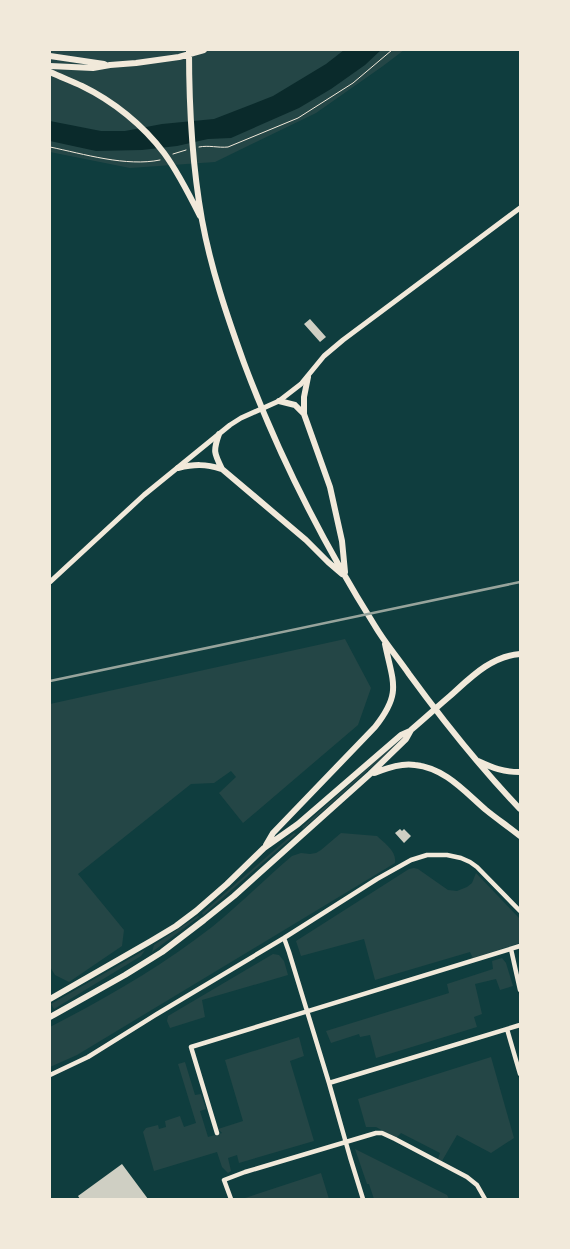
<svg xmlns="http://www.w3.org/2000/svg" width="570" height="1249" font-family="'Work Sans',sans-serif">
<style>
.green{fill:#244646}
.water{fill:#0a2a2b}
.building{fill:#cfcfc3}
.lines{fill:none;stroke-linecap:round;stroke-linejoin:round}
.path{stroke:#f1e9da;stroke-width:1}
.minor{stroke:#f1e9da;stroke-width:4.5}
.tertiary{stroke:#f1e9da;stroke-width:5}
.primary{stroke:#f1e9da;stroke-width:6}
.rail{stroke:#97a49c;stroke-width:2.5}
</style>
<rect width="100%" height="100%" fill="#0f3d3e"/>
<path class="green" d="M 50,50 L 404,50 L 383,66 L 316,113 L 215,162 L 130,168 L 50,152 Z
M 345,639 L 371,688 L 358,725 L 243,823 L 219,793 L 236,777 L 231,771 L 214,783 L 191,784 L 78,874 L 124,930 L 122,946 L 69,982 L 55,975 L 50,967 L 50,704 Z
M 406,734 L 407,735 L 303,829 L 302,827 Z
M 294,833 L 296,834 L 203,915 L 202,913 Z
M 341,833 L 377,836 C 384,843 397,851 395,863 L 77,1055 L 50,1067 L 50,1027 C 106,998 162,966 212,927 C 239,905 265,879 292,856 L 301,853 L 310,854 L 316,853 L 321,850 Z
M 414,868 L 418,869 L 448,890 L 457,891 L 467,887 L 472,883 L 476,873 L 520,919 L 520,943 L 473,958 L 470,952 L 375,980 L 364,939 L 301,956 L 296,941 L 409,869 Z
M 198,916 L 199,917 L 152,952 L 154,945 Z
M 145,950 L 141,956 L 54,1009 L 51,1004 Z
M 273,954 L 279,955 L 284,961 L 288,975 L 202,1000 L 205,1017 L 170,1028 L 167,1021 L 168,1016 Z
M 502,958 L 506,963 L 513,986 L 500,990 L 496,979 L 475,984 L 482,1014 L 474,1017 L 477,1027 L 376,1058 L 370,1035 L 360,1037 L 359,1034 L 331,1043 L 326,1031 L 449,993 L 447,984 L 493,969 L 492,961 Z
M 299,1037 L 304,1056 L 290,1061 L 314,1141 L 239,1163 L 237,1155 L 228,1158 L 231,1171 L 228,1173 L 222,1167 L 217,1152 L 154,1171 L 143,1132 L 146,1128 L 158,1125 L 159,1129 L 166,1127 L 165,1121 L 180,1116 L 184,1127 L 196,1123 L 178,1064 L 185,1062 L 195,1095 L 201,1094 L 206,1109 L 200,1111 L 208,1137 L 222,1133 L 218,1129 L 243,1121 L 225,1060 Z
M 491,1057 L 514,1138 L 491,1153 L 457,1135 L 442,1161 L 438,1159 L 440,1153 L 401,1133 L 396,1138 L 376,1127 L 366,1127 L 358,1099 Z
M 355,1149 L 447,1195 L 449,1199 L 374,1199 L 369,1184 L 367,1184 Z
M 321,1173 L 329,1199 L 246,1199 L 245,1198 Z"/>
<path class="water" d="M 344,50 L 381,50 L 365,65 L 331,89 L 299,108 L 231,138 L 208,139 L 177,146 L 142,150 L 96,151 L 50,141 L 50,121 L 101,131 L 125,131 L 162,124 L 214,119 L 273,96 L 326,64 Z"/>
<path class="building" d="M 310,319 L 326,337 L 320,342 L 304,324 Z
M 400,829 L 402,831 L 404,829 L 411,836 L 404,843 L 395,833 Z
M 122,1164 L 148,1199 L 80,1199 L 78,1196 Z"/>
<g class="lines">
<path class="path" d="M 50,147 C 84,154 126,167 160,160
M 199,147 C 209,145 218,148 228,147 L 298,118 L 353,83 L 392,50
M 173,154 L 186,150"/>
<path class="minor" d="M 284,938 L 289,952 L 329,1083 L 350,1157 L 363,1199
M 511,949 L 520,990
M 507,1029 L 520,1074
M 50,1075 L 88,1057 L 157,1014 L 284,938 L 377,879 L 411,860 L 427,855 L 447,855 L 461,858 L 470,862 L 477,867 L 520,911
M 329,1083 L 520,1025
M 217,1133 L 191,1047 L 520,946
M 231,1199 L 224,1180 L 245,1172 L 376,1133 L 382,1133 L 395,1139 L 467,1177 L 477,1185 L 485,1199"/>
<path class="tertiary" d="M 50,582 L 144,495 L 230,425 L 241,418 L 279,401 L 301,384 L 324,356 L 343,340 L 520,208"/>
<path class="primary" d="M 189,50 C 189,107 192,164 202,220 C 211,269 227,316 244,363 C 278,454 323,543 375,626 C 385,643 398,658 409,674 C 444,722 480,767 520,809
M 50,56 L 104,64
M 50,66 L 93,68 L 110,65 L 136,63 L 179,57 L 204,50
M 50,72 C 61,77 71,81 82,86 C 113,101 143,125 164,153 C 178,172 189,194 200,216
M 308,377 L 304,397 L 304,414 L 330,487 L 342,541 L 345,572
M 279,401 L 295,405 L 304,414
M 219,434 C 213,451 214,453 222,469 L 306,540 L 328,562 L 342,574
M 178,468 C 195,464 205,464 222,469
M 478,761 C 493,768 503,772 520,772
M 374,773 C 388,768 401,763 415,765 C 445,768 465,792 486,810 C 497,819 509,827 520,836
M 266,845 L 273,833 L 375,727 C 402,693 393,683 385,644
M 50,999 L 151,941 L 176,926 L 196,911 L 227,884 L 264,848 L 298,824 L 401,735 L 410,731
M 50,1017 L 125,975 L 162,952 L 204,920 L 234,896 L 370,774 L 406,739 L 411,730 C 424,719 437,707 450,696 C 470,678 491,656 520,654"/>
<path class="rail" d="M 50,681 L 520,582"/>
</g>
<rect width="570" height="1249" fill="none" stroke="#f1e9da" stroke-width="102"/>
</svg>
